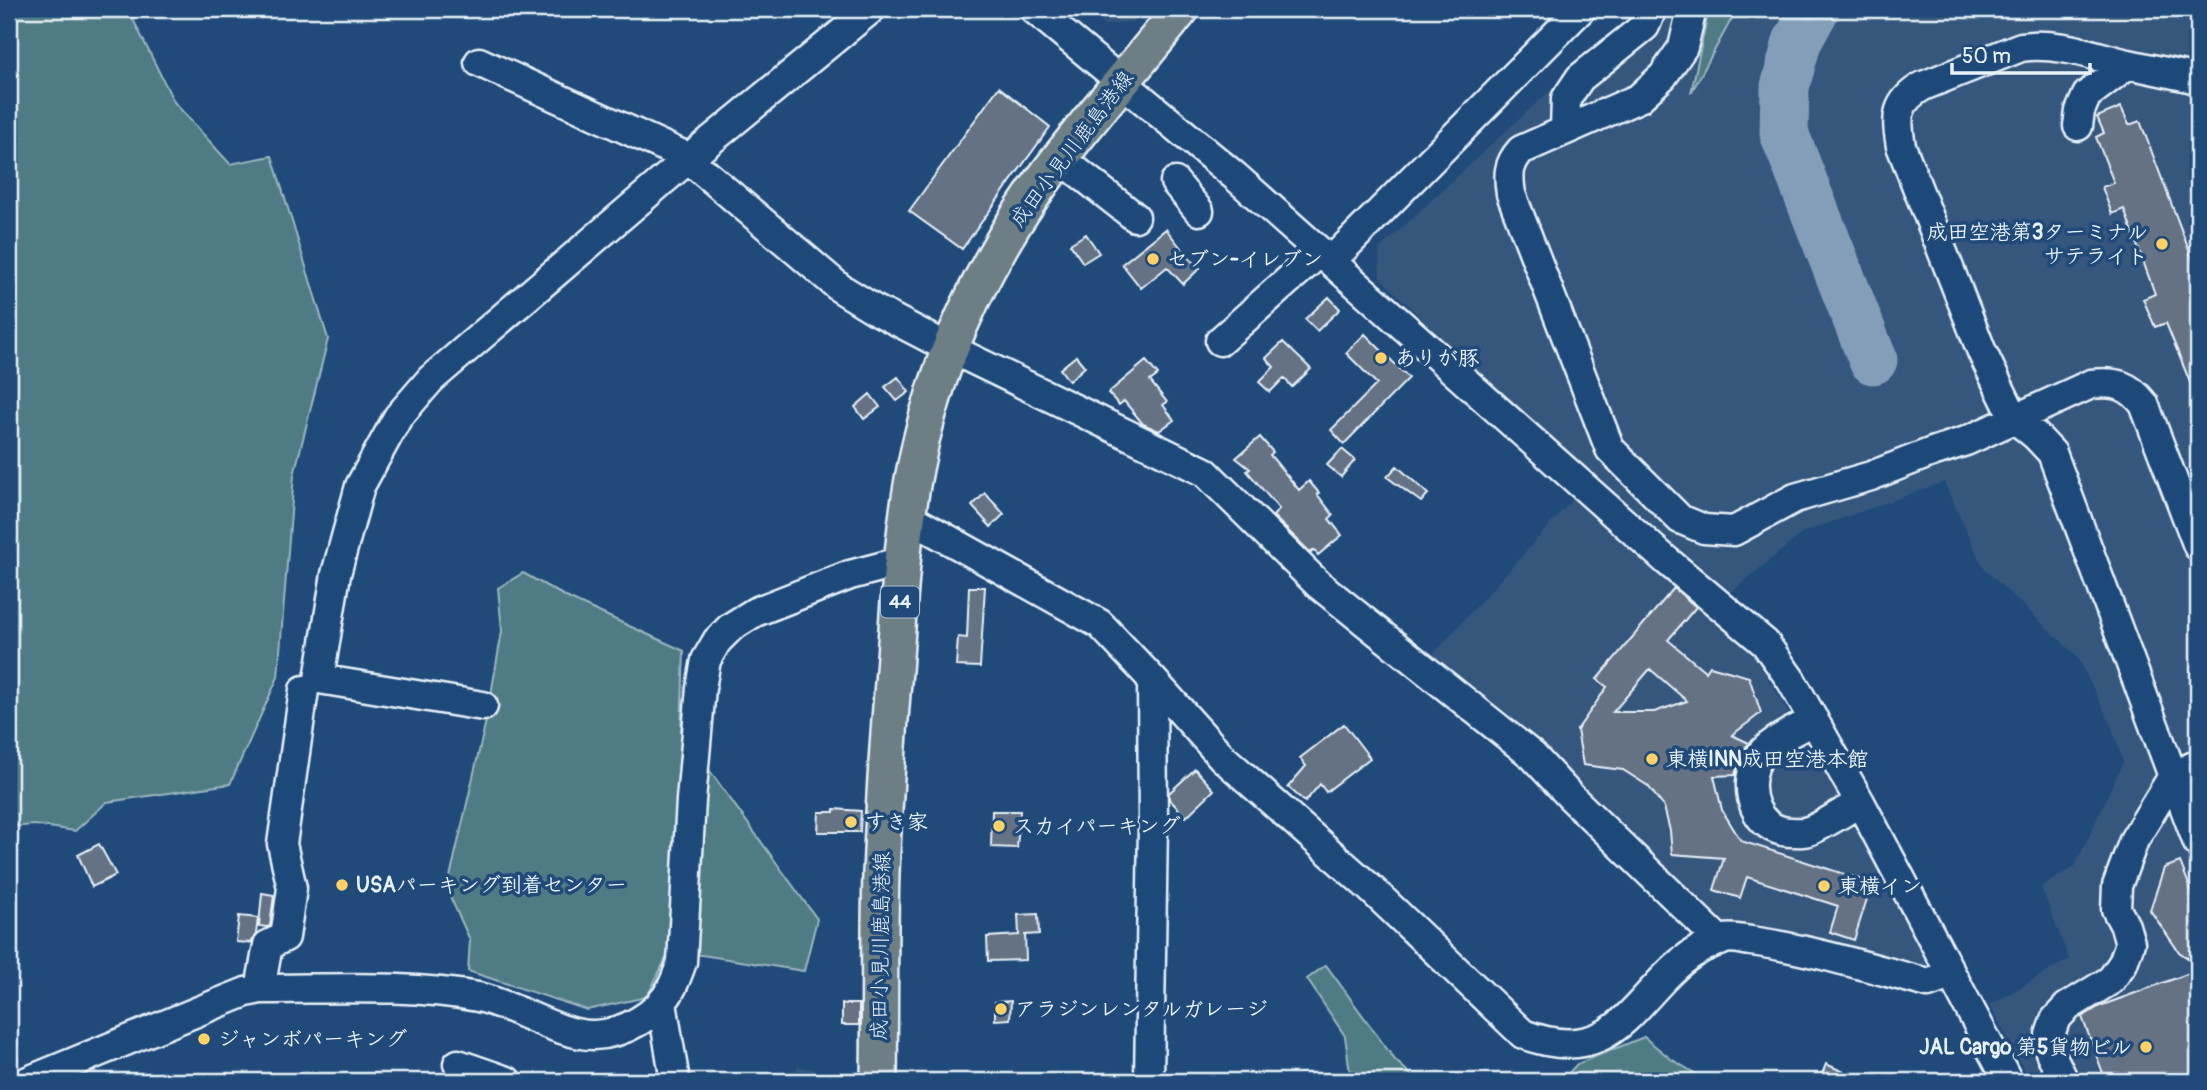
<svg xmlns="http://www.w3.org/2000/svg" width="2207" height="1090" font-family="Pangolin,'Klee One',sans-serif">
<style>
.built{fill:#34567d}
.green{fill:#4f7c84;stroke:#9cb6be;stroke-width:2}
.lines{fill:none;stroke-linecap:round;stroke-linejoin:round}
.taxiway{stroke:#849eb9;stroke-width:49}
.building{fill:#657284;stroke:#e8f1f8;stroke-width:2;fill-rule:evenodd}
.minor-casing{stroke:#e8f1f8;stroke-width:33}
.major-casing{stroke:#e8f1f8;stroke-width:40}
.minor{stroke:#1f4a7a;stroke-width:28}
.major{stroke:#6d7e84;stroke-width:35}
.poi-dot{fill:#ffd166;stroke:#1f4a7a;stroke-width:2.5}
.labels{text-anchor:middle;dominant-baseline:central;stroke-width:7;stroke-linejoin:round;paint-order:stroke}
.shield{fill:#1f4a7a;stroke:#acbfd2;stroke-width:2}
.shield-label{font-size:19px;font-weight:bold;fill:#e8f1f8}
.street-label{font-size:21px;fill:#e8f1f8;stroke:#1f4a7a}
.poi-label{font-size:21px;font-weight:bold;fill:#e8f1f8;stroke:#1f4a7a;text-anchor:start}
</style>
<rect width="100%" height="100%" fill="#1f4a7a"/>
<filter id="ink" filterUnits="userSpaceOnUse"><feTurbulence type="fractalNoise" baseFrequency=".0143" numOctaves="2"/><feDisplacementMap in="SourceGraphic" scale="14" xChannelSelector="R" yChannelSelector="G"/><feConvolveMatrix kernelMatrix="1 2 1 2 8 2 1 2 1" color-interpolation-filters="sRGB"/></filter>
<g filter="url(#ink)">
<path class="built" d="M 1085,9 L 1145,9 L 1133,22 L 1105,25 Z
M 1633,9 L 2198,9 L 2198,1081 L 2030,1081 L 1990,1005 L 2069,959 L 2041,887 L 2075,866 L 2123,762 L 2111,725 L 2077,656 L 1988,573 L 1979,559 L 1944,482 L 1804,532 L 1730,593 L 1478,373 L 1380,278 L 1379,249 L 1632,14 Z
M 1573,499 L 1755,656 L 1929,950 L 1928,963 L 1915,971 L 1721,928 L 1426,662 Z
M 797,1066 L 865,1080 L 865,1081 L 795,1081 Z"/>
<path class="green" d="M 9,9 L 128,9 L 174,102 L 230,164 L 272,156 L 328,339 L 294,475 L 278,677 L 230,784 L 107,802 L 75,831 L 35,825 L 9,827 Z
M 1709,9 L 1737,9 L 1691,93 Z
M 523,573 L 570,599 L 684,651 L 681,731 L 817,919 L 804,971 L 670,950 L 647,997 L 587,1010 L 468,971 L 470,940 L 447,890 L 488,712 L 502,631 L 498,588 Z
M 1326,965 L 1395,1060 L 1418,1081 L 1351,1081 L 1345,1036 L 1307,979 Z
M 1644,1037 L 1671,1059 L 1708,1081 L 1561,1081 L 1577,1064 Z"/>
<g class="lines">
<path class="taxiway" d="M 1815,9 L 1797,42 L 1785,87 L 1784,133 L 1873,360"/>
</g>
<path class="building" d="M 999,87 L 1050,127 L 962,249 L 909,211 Z
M 2121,107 L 2129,125 L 2140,121 L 2198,274 L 2198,402 L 2166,323 L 2155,327 L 2143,299 L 2155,294 L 2124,209 L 2112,214 L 2102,187 L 2114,183 L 2096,137 L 2104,133 L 2097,117 Z
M 1166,229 L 1189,258 L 1200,268 L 1183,284 L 1167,267 L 1141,288 L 1122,264 Z
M 1086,234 L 1099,253 L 1083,263 L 1070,244 Z
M 1329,297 L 1340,309 L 1317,331 L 1305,319 Z
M 1365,334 L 1409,378 L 1344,444 L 1331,430 L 1377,384 L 1346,353 Z
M 1283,342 L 1311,369 L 1292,387 L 1284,378 L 1270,392 L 1259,382 L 1274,367 L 1266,358 Z
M 1076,356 L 1085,367 L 1069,381 L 1060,369 Z
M 1146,361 L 1158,375 L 1150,381 L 1167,402 L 1163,405 L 1174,420 L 1159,431 L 1143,424 L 1124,401 L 1119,405 L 1108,393 Z
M 898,377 L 909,392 L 897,401 L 885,387 Z
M 870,394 L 880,407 L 864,419 L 855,407 Z
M 1260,437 L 1273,452 L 1270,455 L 1299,490 L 1309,481 L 1319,493 L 1317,494 L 1333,515 L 1329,519 L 1342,535 L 1318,555 L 1314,550 L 1311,553 L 1273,516 L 1279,509 L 1247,471 L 1250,469 L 1236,458 Z
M 1342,449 L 1355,460 L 1341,477 L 1327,465 Z
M 1397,466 L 1428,494 L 1421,502 L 1387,477 Z
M 985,493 L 1004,514 L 991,527 L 972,506 Z
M 969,587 L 985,587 L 980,667 L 956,666 L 958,637 L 967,638 Z
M 1674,588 L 1696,607 L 1668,640 L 1706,672 L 1710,666 L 1749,677 L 1761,713 L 1732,735 L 1749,743 L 1741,754 L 1735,775 L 1714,776 L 1722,810 L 1741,841 L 1872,883 L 1854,940 L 1830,932 L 1838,906 L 1747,877 L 1740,898 L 1714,890 L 1724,858 L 1672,854 L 1670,831 L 1664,807 L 1648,786 L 1623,770 L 1583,765 L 1577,730 L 1607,687 L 1597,679 ZM 1650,669 L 1687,701 L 1654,712 L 1613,712 Z
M 1344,724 L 1370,758 L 1326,792 L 1320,784 L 1305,802 L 1288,787 L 1306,766 L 1300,758 Z
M 1195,769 L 1214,790 L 1186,817 L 1169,799 L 1169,793 Z
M 834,809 L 861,811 L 860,832 L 818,832 L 819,812 L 834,812 Z
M 992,811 L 1020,811 L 1017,848 L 991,847 Z
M 99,844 L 116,875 L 92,887 L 78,855 Z
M 2180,862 L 2198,907 L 2198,965 L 2179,952 L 2150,910 L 2164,868 Z
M 262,893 L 274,895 L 270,926 L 267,927 L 259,926 Z
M 1038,914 L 1039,934 L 1025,935 L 1026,960 L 988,961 L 987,937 L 1019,935 L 1018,915 Z
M 239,916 L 258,918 L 256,934 L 251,943 L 236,942 Z
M 2198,970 L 2198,1081 L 2106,1081 L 2082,1017 L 2100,1006 Z
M 1011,1001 L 1010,1019 L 995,1020 L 995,1002 Z
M 842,1004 L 859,1004 L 859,1025 L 842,1025 Z
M 1826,1064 L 1864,1081 L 1819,1081 Z"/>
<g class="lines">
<defs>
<path id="minor" d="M 1034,9 L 1236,177 L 1666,560 L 1765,643 L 1791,680 L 1860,802 L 2008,1081
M 1692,9 L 1683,47 L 1663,76 L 1639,98 L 1521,150 C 1508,164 1508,175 1511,194 L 1610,449 L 1680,519 L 1704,529 L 1734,531 L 1795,498 L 1871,476 L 1932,452 L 1966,441 L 2091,384 C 2116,381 2129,385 2144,404 L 2198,546
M 479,62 L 685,156 L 840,288 L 874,309 L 949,348 L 1205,472 L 1318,584 L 1533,756 L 1571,797 L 1720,941
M 2128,64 C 2094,56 2056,41 2021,47 L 1923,86 C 1895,102 1896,118 1901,146 L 1982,352 L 2014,418 L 2036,436 L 2052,453 L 2198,843
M 2078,126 L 2080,111 L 2087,95 L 2128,64 L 2198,79
M 1565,129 L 1566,99 L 1580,78 L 1645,26 L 1652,9
M 1060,158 L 1135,217
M 1175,182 L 1199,211
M 1331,261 L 1581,9
M 1220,341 L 1320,252
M 908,517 L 1100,624 L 1152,679 L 1222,757 L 1370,888 L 1523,1034 C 1635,1077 1638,962 1725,939 C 1732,937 1743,940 1751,941 C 1810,949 1871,968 1928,983 L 1950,975
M 483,706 L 319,679 L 336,574 L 360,486 L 398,417 L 431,379 L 688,159 L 871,9
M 1814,720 C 1798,729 1765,743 1757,760 C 1742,790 1755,832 1792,832 C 1797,832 1804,833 1808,831 C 1820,828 1848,809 1860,802
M 260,989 L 268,945 L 285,937 L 292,888 L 282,844 L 304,690
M 662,1003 L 675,1081
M 458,1064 L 507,1081
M 28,1081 L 206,1008 L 246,992 L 260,989 C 333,989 407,984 478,997 C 513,1004 559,1036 594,1035 C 624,1034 659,1014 672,987 C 676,979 679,970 682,962 L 691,800 L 701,688 L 706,660 L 717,641 L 731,627 L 755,612 L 850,575 L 903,561
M 1149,1081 L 1153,824 L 1152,679
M 2064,1081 L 2050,1052 L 2050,1035 L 2055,1020 L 2067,1007 L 2111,980 L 2123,963 L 2130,943 L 2125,926 L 2116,909 L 2117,886 L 2134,840 L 2173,776 L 2198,764"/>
<path id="major" d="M 879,1081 C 880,1012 879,942 881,873 C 884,805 888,738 894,671 C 899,604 902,535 915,469 C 930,390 961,313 1002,243 C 1051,158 1121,86 1181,9"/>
</defs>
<use href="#minor" class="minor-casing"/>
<use href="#major" class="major-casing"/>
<use href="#minor" class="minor"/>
<use href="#major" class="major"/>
</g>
</g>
<g class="poi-dot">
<circle cx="2162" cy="244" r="7"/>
<circle cx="1153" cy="259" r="7"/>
<circle cx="1381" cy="358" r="7"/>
<circle cx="1652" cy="759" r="7"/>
<circle cx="851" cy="822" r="7"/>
<circle cx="999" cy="826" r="7"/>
<circle cx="342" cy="885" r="7"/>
<circle cx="1824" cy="886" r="7"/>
<circle cx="1001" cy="1009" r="7"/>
<circle cx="204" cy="1039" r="7"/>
<circle cx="2146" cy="1047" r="7"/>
</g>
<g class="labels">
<rect class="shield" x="881" y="586.5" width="38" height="31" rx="5"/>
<g class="shield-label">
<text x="900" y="602">44</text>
</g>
<g class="street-label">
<text transform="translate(1072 149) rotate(-53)">成田小見川鹿島港線</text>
<text transform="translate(881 946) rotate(-89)">成田小見川鹿島港線</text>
</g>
<g class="poi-label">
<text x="2148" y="232" text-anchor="end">成田空港第3ターミナル<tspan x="2148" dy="24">サテライト</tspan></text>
<text x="1167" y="259">セブン-イレブン</text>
<text x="1395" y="358">ありが豚</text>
<text x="1666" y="759">東横INN成田空港本館</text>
<text x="865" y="822">すき家</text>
<text x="1013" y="826">スカイパーキング</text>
<text x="356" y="885">USAパーキング到着センター</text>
<text x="1838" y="886">東横イン</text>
<text x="1015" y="1009">アラジンレンタルガレージ</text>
<text x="218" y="1039">ジャンボパーキング</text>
<text x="2132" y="1047" text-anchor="end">JAL Cargo 第5貨物ビル</text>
</g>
</g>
<rect width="2207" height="1090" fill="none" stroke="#1f4a7a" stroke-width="35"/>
<rect x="18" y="18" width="2172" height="1055" fill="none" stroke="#e8f1f8" stroke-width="2.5" filter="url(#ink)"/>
<path d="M1952 63v10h138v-10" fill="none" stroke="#e8f1f8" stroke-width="3.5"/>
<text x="1962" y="63" font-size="21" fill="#e8f1f8" stroke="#1f4a7a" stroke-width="5" paint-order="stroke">50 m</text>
</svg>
